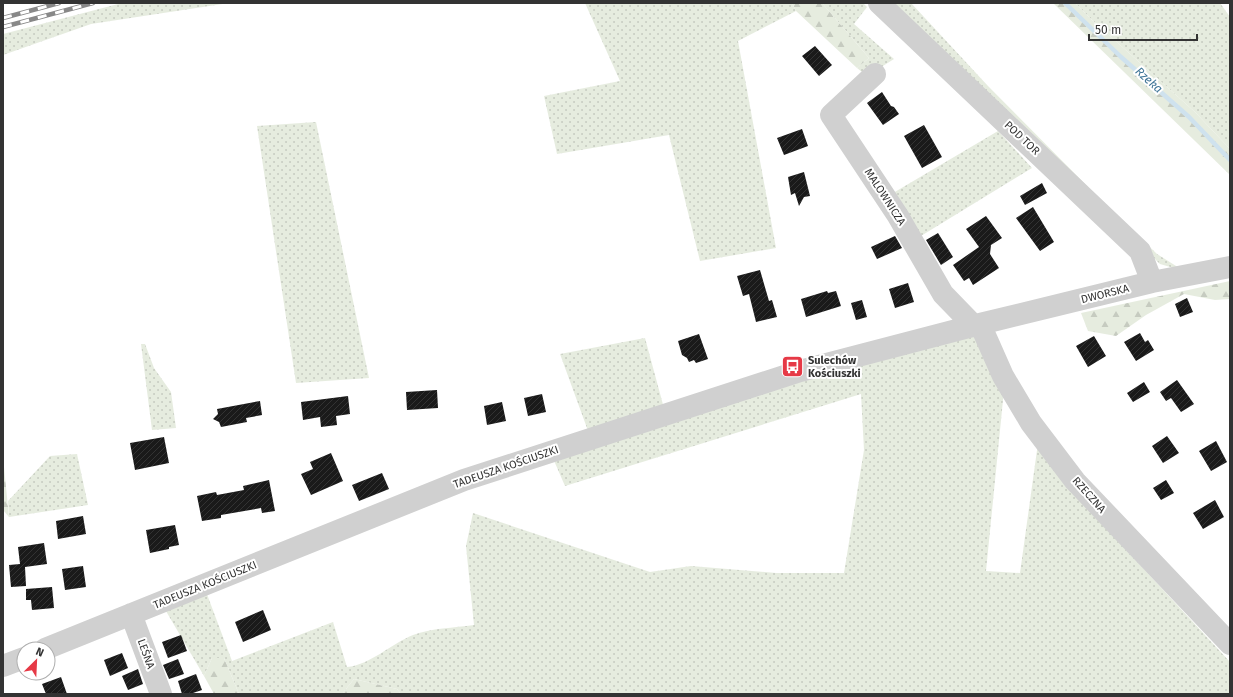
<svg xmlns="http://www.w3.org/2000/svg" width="1233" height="697" font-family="'Fira Sans',sans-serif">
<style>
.grass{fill:url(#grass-dots)}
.forest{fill:url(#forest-firs)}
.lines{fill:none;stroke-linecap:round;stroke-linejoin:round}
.stream{stroke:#cfe2ee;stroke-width:4.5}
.building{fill:url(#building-hatch)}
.minor{stroke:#d0d0d0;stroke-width:22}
.rail-casing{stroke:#888;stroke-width:4.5}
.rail{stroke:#fff;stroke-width:3;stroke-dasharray:9;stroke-linecap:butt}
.labels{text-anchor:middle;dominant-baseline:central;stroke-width:4;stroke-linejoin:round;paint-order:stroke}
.street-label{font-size:11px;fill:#333;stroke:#fff}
.poi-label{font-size:11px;font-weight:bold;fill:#333;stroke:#fff;text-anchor:start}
.water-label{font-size:12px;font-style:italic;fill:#3f7597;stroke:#fff}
</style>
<defs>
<pattern id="grass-dots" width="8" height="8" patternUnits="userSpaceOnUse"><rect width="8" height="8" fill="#e6ecdf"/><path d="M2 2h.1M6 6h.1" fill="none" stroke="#c6cbc0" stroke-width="1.8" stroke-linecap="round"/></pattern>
<pattern id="forest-firs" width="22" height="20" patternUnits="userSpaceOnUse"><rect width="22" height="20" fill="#e6ecdf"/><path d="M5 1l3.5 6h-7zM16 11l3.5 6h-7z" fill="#c6cbc0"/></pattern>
<pattern id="building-hatch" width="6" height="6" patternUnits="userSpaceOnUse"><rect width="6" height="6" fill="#1a1a1a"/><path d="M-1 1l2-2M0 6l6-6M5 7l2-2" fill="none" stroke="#333"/></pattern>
</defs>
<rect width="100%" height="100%" fill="#fff"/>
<path class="grass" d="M 122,3 L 229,3 L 91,24 L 3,55 L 3,34 Z
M 585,3 L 792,3 L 796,11 L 738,41 L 776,248 L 700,261 L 669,135 L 557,154 L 544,96 L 620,81 Z
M 822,3 L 863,3 L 867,7 L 854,24 L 894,59 L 867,76 L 857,68 L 869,58 Z
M 888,3 L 911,3 L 988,86 L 1093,192 L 1157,254 L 1184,271 L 1160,264 L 1056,162 Z
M 1075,3 L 1220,3 L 1230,17 L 1230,149 L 1195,112 L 1091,19 Z
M 316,122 L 369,378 L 296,383 L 257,126 Z
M 998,131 L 1032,168 L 916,239 L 888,196 Z
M 971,333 L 984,345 L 1004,390 L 986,571 L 1020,573 L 1038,443 L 1066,485 L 1230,662 L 1230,694 L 401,694 L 397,689 L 354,679 L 342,694 L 239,694 L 224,658 L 212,658 L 204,676 L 163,606 L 205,589 L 232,661 L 333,622 L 347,667 C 370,665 391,644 413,635 C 431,628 454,628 474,625 L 466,546 L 473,513 L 650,572 L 691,566 L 776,573 L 844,573 L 864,450 L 861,394 L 565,486 L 552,456 L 955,334 Z
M 645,338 L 665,412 L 591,439 L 560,354 Z
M 141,344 L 145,344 L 154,368 L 171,392 L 176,428 L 152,430 Z
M 77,454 L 88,505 L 9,517 L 8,501 L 50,456 Z"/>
<path class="forest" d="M 792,3 L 822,3 L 869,58 L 857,68 L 796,11 Z
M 1053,3 L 1075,3 L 1091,19 L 1195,112 L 1230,149 L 1230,175 Z
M 1230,281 L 1230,299 L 1215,300 L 1184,294 L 1146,315 L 1116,336 L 1088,331 L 1081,313 Z
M 3,457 L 9,517 L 3,510 Z
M 212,658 L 224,658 L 239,694 L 214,694 L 204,676 Z
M 354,679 L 397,689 L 401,694 L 342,694 Z"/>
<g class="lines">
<path class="stream" d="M 1065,3 L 1121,57 L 1189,117 L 1230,160"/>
</g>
<path class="building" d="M 815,46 L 832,65 L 819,76 L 802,56 Z
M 882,92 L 891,106 L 894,107 L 899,114 L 883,125 L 867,103 Z
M 924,125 L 942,157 L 922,168 L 904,136 Z
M 802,129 L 808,146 L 784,155 L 777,138 Z
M 804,172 L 810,196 L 804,197 L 799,206 L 795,193 L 791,195 L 788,177 Z
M 1042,183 L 1047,193 L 1025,205 L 1020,196 Z
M 1033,207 L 1054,242 L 1040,251 L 1016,218 Z
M 986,216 L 1002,238 L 991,245 L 990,254 L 999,268 L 973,285 L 969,278 L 964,281 L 953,265 L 979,247 L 966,229 Z
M 938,233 L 953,257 L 941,265 L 926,240 Z
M 895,236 L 902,248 L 877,259 L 871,247 Z
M 760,270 L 769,301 L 772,300 L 777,317 L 756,322 L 749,294 L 743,296 L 737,276 Z
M 908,283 L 914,302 L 895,308 L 889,289 Z
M 827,291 L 828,293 L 836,291 L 841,306 L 806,317 L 801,299 Z
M 1187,298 L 1193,312 L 1180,317 L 1175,304 Z
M 862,300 L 867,317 L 856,320 L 851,303 Z
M 1140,333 L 1145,342 L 1148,340 L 1154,350 L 1136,361 L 1124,342 Z
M 699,334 L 708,359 L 696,363 L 694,360 L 689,362 L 687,358 L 682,355 L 678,341 Z
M 1094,336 L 1106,356 L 1088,367 L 1076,346 Z
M 1177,380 L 1194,404 L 1181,412 L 1171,398 L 1166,401 L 1160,392 Z
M 1144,382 L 1150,392 L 1133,402 L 1127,393 Z
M 437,390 L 438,408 L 407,410 L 406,392 Z
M 542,394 L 546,412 L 528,416 L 524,398 Z
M 348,396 L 350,414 L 336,416 L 337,425 L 321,427 L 320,417 L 303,420 L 301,402 Z
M 260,401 L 262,415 L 246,418 L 247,422 L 221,427 L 219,422 L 213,419 L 218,414 L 217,409 Z
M 502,402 L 506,421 L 487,425 L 484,406 Z
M 1167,436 L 1179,453 L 1163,463 L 1152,446 Z
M 164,437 L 169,463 L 135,470 L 130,443 Z
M 1216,441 L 1227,462 L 1211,471 L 1199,451 Z
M 331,453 L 343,481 L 311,495 L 301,474 L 313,469 L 310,462 Z
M 382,473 L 389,489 L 359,501 L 352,485 Z
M 269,480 L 275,511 L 262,513 L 261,508 L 221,515 L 221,518 L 202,521 L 197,496 L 216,492 L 217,495 L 244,490 L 243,486 Z
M 1166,480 L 1174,493 L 1161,500 L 1153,488 Z
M 1215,500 L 1224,517 L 1203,529 L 1193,513 Z
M 83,516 L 86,534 L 58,539 L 56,521 Z
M 175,525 L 179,545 L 169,547 L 169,549 L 150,553 L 146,530 Z
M 44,543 L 47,564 L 25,567 L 26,586 L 11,587 L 9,565 L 20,564 L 18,547 Z
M 83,566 L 86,587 L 65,590 L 62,569 Z
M 52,587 L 54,608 L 32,610 L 31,600 L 26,600 L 26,589 Z
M 263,610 L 271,630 L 243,642 L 235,622 Z
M 181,635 L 187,651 L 168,658 L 162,642 Z
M 122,653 L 128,668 L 110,676 L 104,660 Z
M 178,659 L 184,674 L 169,679 L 163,665 Z
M 138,669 L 143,684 L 128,690 L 122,676 Z
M 196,674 L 202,690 L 190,694 L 182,694 L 178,681 Z
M 61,677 L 67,694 L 46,694 L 42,684 Z"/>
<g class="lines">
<path class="minor" d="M 879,3 L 1140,251 L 1152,282
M 875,74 L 831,115 L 898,216 L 943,294 L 974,326
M 980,324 L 1003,376 L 1031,423 L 1075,481 L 1230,644
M 131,614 L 161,694
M 45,649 L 464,480 L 800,371 L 980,324 L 1152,282 L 1230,267
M 3,666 L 24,658"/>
<defs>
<path id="rail" d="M 3,18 L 59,3
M 3,27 L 93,3"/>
</defs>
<use href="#rail" class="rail-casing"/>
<use href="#rail" class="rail"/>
</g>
<defs>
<symbol id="bus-square" viewBox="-11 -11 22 22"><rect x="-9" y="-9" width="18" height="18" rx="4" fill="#e63946" stroke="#fff"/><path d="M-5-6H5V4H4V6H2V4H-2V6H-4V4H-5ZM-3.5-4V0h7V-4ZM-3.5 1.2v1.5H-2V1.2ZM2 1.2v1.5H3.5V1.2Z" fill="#fff"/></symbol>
</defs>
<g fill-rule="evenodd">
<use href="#bus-square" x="780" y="354" width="25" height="25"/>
</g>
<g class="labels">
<g class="street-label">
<text transform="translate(1022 138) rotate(43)">POD TOR</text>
<text transform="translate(885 197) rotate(57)">MALOWNICZA</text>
<text transform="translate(1105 294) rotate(-14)">DWORSKA</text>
<text transform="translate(506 467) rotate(-19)">TADEUSZA KOŚCIUSZKI</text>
<text transform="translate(1089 495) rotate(48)">RZECZNA</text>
<text transform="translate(205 585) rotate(-22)">TADEUSZA KOŚCIUSZKI</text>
<text transform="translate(146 654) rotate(70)">LEŚNA</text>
</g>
<g class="poi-label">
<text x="808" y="360">Sulechów<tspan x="808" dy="13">Kościuszki</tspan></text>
</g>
<g class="water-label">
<text transform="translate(1149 80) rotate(42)">Rzeka</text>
</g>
</g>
<rect width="1233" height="697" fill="none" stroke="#333333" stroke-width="8"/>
<g transform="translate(36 661) rotate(24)"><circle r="19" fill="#ffffff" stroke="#adadad"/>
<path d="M0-3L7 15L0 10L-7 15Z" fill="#e63946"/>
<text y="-6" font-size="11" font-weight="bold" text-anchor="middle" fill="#333333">N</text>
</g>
<path d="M1089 34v6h108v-6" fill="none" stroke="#333333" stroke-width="2"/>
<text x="1095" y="34" font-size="12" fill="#333333" stroke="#ffffff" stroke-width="3" paint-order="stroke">50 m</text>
</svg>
